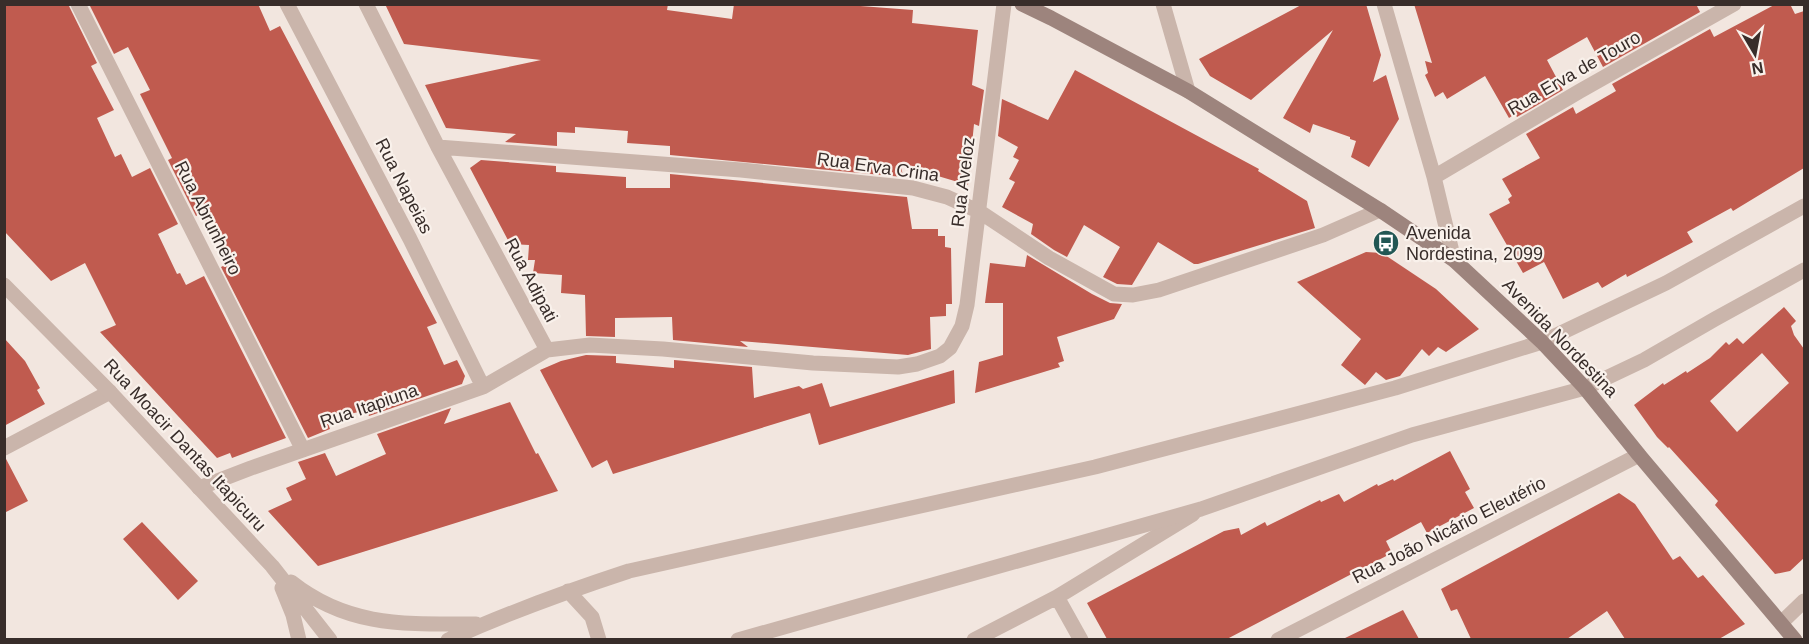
<svg xmlns="http://www.w3.org/2000/svg" width="1809" height="644" font-family="Helvetica,sans-serif">
<style>
.building{fill:#c05b4f;fill-rule:evenodd}
.lines{fill:none;stroke-linecap:round;stroke-linejoin:round}
.minor{stroke:#cab5ab;stroke-width:15}
.tertiary{stroke:#cab5ab;stroke-width:15}
.secondary{stroke:#9d847d;stroke-width:15}
.labels{text-anchor:middle;dominant-baseline:central;stroke-width:4.5;stroke-linejoin:round;paint-order:stroke}
.street-label{font-size:18px;fill:#382d2a;stroke:#f9f1eb}
.poi-label{font-size:18px;fill:#382d2a;stroke:#f9f1eb;text-anchor:start}
</style>
<rect width="100%" height="100%" fill="#f2e6df"/>
<path class="building" d="M 4,4 L 68,4 L 97,63 L 91,66 L 114,110 L 97,118 L 115,157 L 121,154 L 132,177 L 150,168 L 178,224 L 158,234 L 177,274 L 180,273 L 186,285 L 204,276 L 286,438 L 232,458 L 230,453 L 217,458 L 100,332 L 116,325 L 85,263 L 51,281 L 4,231 Z
M 89,4 L 258,4 L 270,31 L 280,26 L 437,323 L 427,327 L 444,365 L 457,360 L 465,376 L 462,384 L 369,416 L 366,410 L 327,420 L 330,429 L 308,438 L 221,267 L 227,264 L 201,213 L 196,216 L 168,160 L 172,158 L 140,94 L 150,90 L 128,47 L 114,54 Z
M 385,4 L 668,4 L 667,10 L 732,19 L 734,4 L 834,4 L 913,10 L 912,23 L 978,30 L 972,85 L 984,90 L 979,126 L 974,124 L 968,185 L 901,165 L 903,177 L 670,155 L 670,146 L 627,143 L 628,131 L 575,127 L 575,133 L 557,132 L 557,146 L 505,142 L 516,134 L 446,128 L 425,85 L 541,60 L 404,44 Z
M 1303,4 L 1366,4 L 1381,55 L 1373,82 L 1386,75 L 1399,119 L 1369,167 L 1351,157 L 1356,141 L 1350,139 L 1350,137 L 1313,124 L 1310,133 L 1283,118 L 1333,30 L 1251,100 L 1210,76 L 1199,59 Z
M 1414,4 L 1696,4 L 1700,12 L 1603,67 L 1587,37 L 1547,60 L 1563,90 L 1517,117 L 1515,114 L 1509,118 L 1485,76 L 1447,99 L 1443,92 L 1435,97 L 1425,75 L 1428,73 L 1425,61 L 1432,63 Z
M 1776,4 L 1790,4 L 1795,14 L 1804,11 L 1804,168 L 1733,211 L 1731,208 L 1687,232 L 1693,242 L 1627,277 L 1626,274 L 1602,288 L 1598,282 L 1563,299 L 1544,262 L 1523,273 L 1489,214 L 1510,203 L 1508,199 L 1512,196 L 1502,179 L 1540,158 L 1526,134 L 1573,107 L 1576,114 L 1616,91 L 1612,84 L 1710,29 L 1714,37 Z
M 1075,70 L 1259,169 L 1258,171 L 1307,201 L 1315,228 L 1198,264 L 1194,264 L 1158,242 L 1132,285 L 1117,284 L 1103,277 L 1120,247 L 1084,225 L 1067,257 L 1054,250 L 1031,234 L 1033,224 L 1002,207 L 1015,182 L 1009,179 L 1019,160 L 1013,157 L 1018,147 L 998,136 L 1002,99 L 1048,120 Z
M 481,160 L 556,166 L 556,172 L 626,177 L 626,188 L 670,188 L 670,174 L 907,197 L 912,229 L 938,229 L 938,236 L 945,236 L 945,247 L 951,248 L 952,304 L 946,304 L 946,316 L 930,317 L 931,349 L 908,355 L 740,341 L 748,347 L 673,340 L 672,317 L 615,318 L 615,337 L 586,336 L 585,295 L 561,293 L 562,275 L 533,273 L 535,260 L 528,260 L 529,245 L 510,244 L 470,168 Z
M 1366,252 L 1382,253 L 1436,289 L 1479,329 L 1446,352 L 1438,347 L 1429,356 L 1422,349 L 1400,376 L 1386,380 L 1376,372 L 1365,385 L 1341,365 L 1361,339 L 1297,282 Z
M 1027,255 L 1092,294 L 1110,303 L 1122,304 L 1114,319 L 1057,337 L 1064,361 L 1058,363 L 1060,367 L 975,393 L 979,362 L 1003,355 L 1003,303 L 985,303 L 990,263 L 1025,267 Z
M 1784,307 L 1796,321 L 1791,326 L 1794,335 L 1804,349 L 1804,558 L 1790,571 L 1775,574 L 1715,505 L 1718,501 L 1669,447 L 1668,448 L 1657,437 L 1634,405 L 1663,383 L 1664,385 L 1686,371 L 1687,373 L 1710,358 L 1726,342 L 1729,345 L 1737,338 L 1743,344 ZM 1762,353 L 1789,383 L 1737,432 L 1710,401 Z
M 4,338 L 25,361 L 40,388 L 37,390 L 45,404 L 4,426 Z
M 586,355 L 616,356 L 616,363 L 674,368 L 674,360 L 752,367 L 754,398 L 799,386 L 803,389 L 822,383 L 830,407 L 954,370 L 955,403 L 819,445 L 810,413 L 613,474 L 607,460 L 592,468 L 540,370 L 561,361 Z
M 510,402 L 536,454 L 538,453 L 558,491 L 318,566 L 268,511 L 292,500 L 286,488 L 306,479 L 298,462 L 325,453 L 336,476 L 386,454 L 377,434 L 451,408 L 444,424 Z
M 1450,451 L 1470,489 L 1465,492 L 1474,508 L 1427,533 L 1421,522 L 1386,541 L 1392,553 L 1227,639 L 1107,639 L 1087,603 L 1224,531 L 1239,528 L 1241,535 L 1265,522 L 1267,526 L 1320,500 L 1321,502 L 1339,494 L 1344,502 L 1377,484 L 1378,486 L 1393,479 L 1394,481 Z
M 5,457 L 28,501 L 4,513 L 4,458 Z
M 1619,493 L 1635,504 L 1673,560 L 1680,556 L 1698,578 L 1703,575 L 1745,624 L 1719,639 L 1625,639 L 1607,611 L 1567,639 L 1471,639 L 1457,609 L 1451,611 L 1441,589 Z
M 142,522 L 198,581 L 178,600 L 123,539 Z
M 1403,610 L 1419,639 L 1343,639 Z"/>
<g class="lines">
<path class="minor" d="M 78,4 L 303,450
M 287,4 L 410,239 L 483,387
M 366,4 L 438,147 L 547,350
M 1163,4 L 1188,91
M 1384,4 L 1434,177 L 1454,260
M 438,147 L 741,170 L 913,188 L 947,197 L 980,212 L 1049,258 L 1114,294 L 1133,295 L 1159,290 L 1323,235 L 1380,210
M 1434,177 L 1580,91 L 1734,4
M 1542,342 L 1666,283 L 1804,206
M 1585,388 L 1644,360 L 1715,319 L 1804,270
M 4,448 L 110,392
M 199,488 L 251,468 L 483,387 L 547,350 L 590,345 L 663,349 L 813,363 L 898,367 L 917,364 L 940,356 L 950,348 L 962,326 L 967,305 L 1004,4
M 1057,597 L 1081,640
M 974,640 L 1057,597 L 1193,514
M 1278,640 L 1639,455"/>
<path class="tertiary" d="M 4,285 L 110,392 L 272,566 L 330,640
M 291,582 C 349,628 407,624 476,624
M 282,588 L 293,615 L 299,640
M 568,591 L 592,617 L 599,640
M 1781,623 L 1804,601
M 448,640 C 507,613 568,591 629,571 L 1095,467 L 1395,388 L 1542,342
M 738,640 L 1201,509 L 1412,435 L 1585,388"/>
<path class="secondary" d="M 1022,4 L 1051,18 L 1188,91 L 1380,210 L 1454,260 L 1542,342 L 1585,388 L 1639,455 L 1795,640"/>
</g>
<defs>
<symbol id="bus-disc" viewBox="-11 -11 22 22"><circle r="9.5" fill="#215754" stroke="#f9f1eb"/><path d="M-5-6H5V4H4V6H2V4H-2V6H-4V4H-5ZM-3.5-4V0h7V-4ZM-3.5 1.2v1.5H-2V1.2ZM2 1.2v1.5H3.5V1.2Z" fill="#fff"/></symbol>
</defs>
<g fill-rule="evenodd">
<use href="#bus-disc" x="1371" y="228" width="30" height="30"/>
</g>
<g class="labels">
<g class="street-label">
<text transform="translate(1574 73) rotate(-30)">Rua Erva de Touro</text>
<text transform="translate(878 167) rotate(8)">Rua Erva Crina</text>
<text transform="translate(963 182) rotate(-83)">Rua Aveloz</text>
<text transform="translate(404 186) rotate(63)">Rua Napeias</text>
<text transform="translate(208 218) rotate(63)">Rua Abrunheiro</text>
<text transform="translate(531 280) rotate(62)">Rua Adipati</text>
<text transform="translate(1560 338) rotate(46)">Avenida Nordestina</text>
<text transform="translate(369 406) rotate(-19)">Rua Itapiuna</text>
<text transform="translate(185 445) rotate(47)">Rua Moacir Dantas Itapicuru</text>
<text transform="translate(1449 530) rotate(-27)">Rua João Nicário Eleutério</text>
</g>
<g class="poi-label">
<text x="1406" y="233">Avenida<tspan x="1406" dy="21">Nordestina, 2099</tspan></text>
</g>
</g>
<rect width="1809" height="644" fill="none" stroke="#382d2a" stroke-width="12"/>
<g transform="translate(1755 54) rotate(170)" stroke="#f9f1eb" stroke-width="4.5" paint-order="stroke">
<path d="M0-4.5L10 22L0 15L-10 22Z" fill="#382d2a"/>
<text y="-9" font-size="16" font-weight="bold" text-anchor="middle" fill="#382d2a">N</text>
</g>
</svg>
